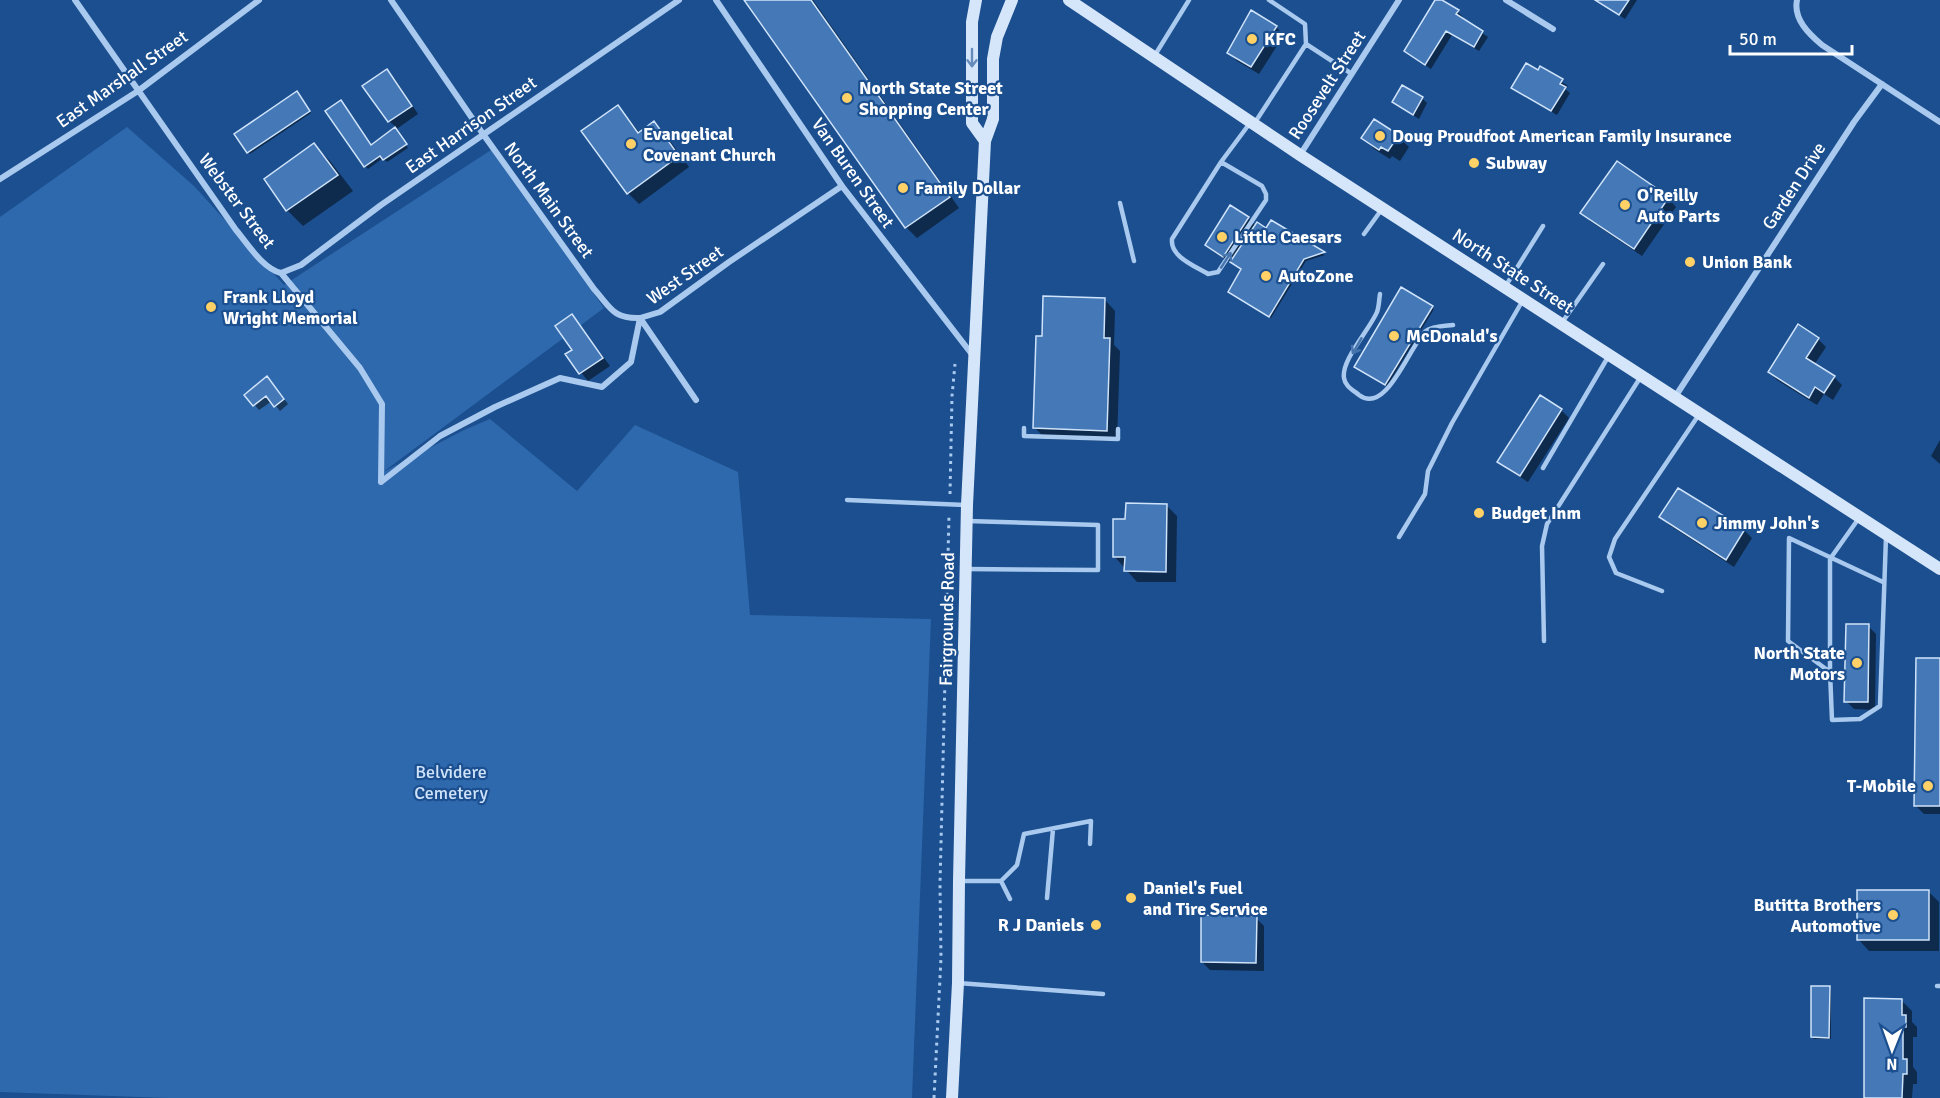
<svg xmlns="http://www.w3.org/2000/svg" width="1940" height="1098" font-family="Signika,sans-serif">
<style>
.green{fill:#2e69ad}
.shadow{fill:#0007}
.building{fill:#4478b7;stroke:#cfe3fa;stroke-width:1.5}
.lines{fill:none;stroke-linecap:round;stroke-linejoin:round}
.path{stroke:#a9c9ee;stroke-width:3;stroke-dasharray:3 4.5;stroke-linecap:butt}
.service{stroke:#a9c9ee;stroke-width:4.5}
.minor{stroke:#a9c9ee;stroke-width:6}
.secondary{stroke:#d6e6fa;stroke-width:12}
.oneway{stroke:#668bba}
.oneway2{stroke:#4674ac}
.poi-dot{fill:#ffd166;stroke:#1b4f8f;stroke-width:2}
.labels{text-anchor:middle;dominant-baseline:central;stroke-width:4.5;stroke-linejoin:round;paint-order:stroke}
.poi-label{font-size:18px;font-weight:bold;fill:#fff;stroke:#1b4f8f;text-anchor:start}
.street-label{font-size:18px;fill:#fff;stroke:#1b4f8f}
.park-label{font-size:18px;fill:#cfe3fa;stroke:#1b4f8f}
</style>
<rect width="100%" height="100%" fill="#1b4f8f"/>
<path class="green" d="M 127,127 L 194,186 L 284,285 L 491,150 L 604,308 L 383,472 L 464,430 L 490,419 L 577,491 L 635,425 L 738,472 L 750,615 L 931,619 L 912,1098 L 168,1098 L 0,1092 L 0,217 Z"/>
<path class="shadow" d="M 746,0 L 813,0 L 959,208 L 917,238 L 906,227 Z
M 1437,0 L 1458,12 L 1463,17 L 1461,19 L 1488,37 L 1479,51 L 1452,35 L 1431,69 L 1405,51 Z
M 1595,0 L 1637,0 L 1625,19 Z
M 1276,27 L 1284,35 L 1259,74 L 1237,61 L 1229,53 Z
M 1541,68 L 1568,86 L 1565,89 L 1570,93 L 1557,115 L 1518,92 L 1513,87 L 1538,72 Z
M 387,71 L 395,79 L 418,114 L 395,130 L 408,148 L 387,162 L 383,158 L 368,169 L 365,166 L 372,146 L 397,128 L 389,121 Z
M 299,95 L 311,113 L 250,154 L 236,134 Z
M 1422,98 L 1427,103 L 1419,119 L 1393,102 Z
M 618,106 L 640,133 L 654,123 L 665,134 L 689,167 L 639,204 L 628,193 Z
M 1398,136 L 1409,147 L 1400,161 L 1392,156 L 1390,159 L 1374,149 L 1363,138 Z
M 314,145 L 330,161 L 353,191 L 303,226 L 287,210 Z
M 1617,163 L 1669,199 L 1676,207 L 1642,256 L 1590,221 L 1582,213 Z
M 1231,207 L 1248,218 L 1256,226 L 1267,230 L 1272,222 L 1325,255 L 1306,261 L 1271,318 L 1231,294 L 1243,269 L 1215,253 L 1207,245 Z
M 1402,289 L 1434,309 L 1387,386 L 1358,369 Z
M 1105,300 L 1115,311 L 1114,345 L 1120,351 L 1117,441 L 1046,439 L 1035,428 L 1044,337 Z
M 571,316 L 579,324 L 610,366 L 588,381 L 567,355 L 574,350 Z
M 1818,339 L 1826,347 L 1814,365 L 1834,377 L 1842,385 L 1833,400 L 1824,394 L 1817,405 L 1777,380 L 1769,372 Z
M 272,383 L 288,404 L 280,411 L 272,401 L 259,410 L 246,395 Z
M 1561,410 L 1569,418 L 1528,482 L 1507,469 L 1499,461 Z
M 1940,440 L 1940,464 L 1931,456 Z
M 1678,490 L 1745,531 L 1752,538 L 1734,567 L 1669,525 L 1661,517 Z
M 1166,505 L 1177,516 L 1176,582 L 1137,582 L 1114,556 L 1127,521 Z
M 1868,626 L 1876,634 L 1875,710 L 1854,709 L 1846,701 Z
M 1940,660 L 1940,814 L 1924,814 L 1916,806 Z
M 1928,891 L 1939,902 L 1939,951 L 1869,951 L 1859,940 Z
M 1256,918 L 1264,926 L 1264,971 L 1210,970 L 1202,962 Z
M 1829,987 L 1831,990 L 1831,1039 L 1814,1039 L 1812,1037 Z
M 1901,1000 L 1912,1011 L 1912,1022 L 1917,1027 L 1917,1037 L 1913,1037 L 1913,1067 L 1917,1072 L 1917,1084 L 1913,1084 L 1912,1098 L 1865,1098 Z"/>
<path class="building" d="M 744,0 L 811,0 L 950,197 L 905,228 Z
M 1435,0 L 1442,0 L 1459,10 L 1456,14 L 1483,31 L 1474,47 L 1446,31 L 1425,65 L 1404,51 Z
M 1595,0 L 1629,0 L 1619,15 Z
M 1251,10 L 1277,26 L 1251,67 L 1227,53 Z
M 1526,63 L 1538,70 L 1540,66 L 1563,79 L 1560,84 L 1566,87 L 1551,111 L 1511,88 Z
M 387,69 L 412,106 L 388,122 L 362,86 Z
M 1402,85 L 1423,97 L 1413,115 L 1392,102 Z
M 297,91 L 310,111 L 247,153 L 234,134 Z
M 341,100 L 371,145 L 395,127 L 407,144 L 383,160 L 380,156 L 364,167 L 325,111 Z
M 618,105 L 638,133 L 654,121 L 679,156 L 627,194 L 581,131 Z
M 1374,119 L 1399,135 L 1388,151 L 1381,147 L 1379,150 L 1361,138 Z
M 314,143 L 338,175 L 286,211 L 264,179 Z
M 1617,161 L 1669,197 L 1634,249 L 1580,213 Z
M 1230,205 L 1249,217 L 1223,257 L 1205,245 Z
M 1271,220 L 1325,252 L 1304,259 L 1269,317 L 1228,292 L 1241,269 L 1230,262 L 1257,222 L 1266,228 Z
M 1401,287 L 1433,306 L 1385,385 L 1354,367 Z
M 1043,296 L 1105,298 L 1104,338 L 1110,338 L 1107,431 L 1033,428 L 1036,336 L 1042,336 Z
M 572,314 L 603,358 L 579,374 L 565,354 L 572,350 L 555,326 Z
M 1798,324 L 1819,338 L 1806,358 L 1835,376 L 1824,393 L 1815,387 L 1809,398 L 1768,372 Z
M 267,376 L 284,399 L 274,407 L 266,396 L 253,406 L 244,395 Z
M 1540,395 L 1562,409 L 1520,476 L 1497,462 Z
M 1678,488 L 1745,529 L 1726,560 L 1659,517 Z
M 1126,503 L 1167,504 L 1166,572 L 1124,571 L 1125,557 L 1113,557 L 1113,519 L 1125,519 Z
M 1846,624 L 1869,624 L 1868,702 L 1844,702 Z
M 1916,658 L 1940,658 L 1940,806 L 1914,806 Z
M 1857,890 L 1929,890 L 1929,940 L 1857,940 Z
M 1201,915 L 1257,916 L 1256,963 L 1201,962 Z
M 1811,986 L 1830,986 L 1829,1038 L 1811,1037 Z
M 1864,998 L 1902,999 L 1902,1015 L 1906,1015 L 1906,1027 L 1903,1027 L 1903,1059 L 1907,1059 L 1907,1074 L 1903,1074 L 1902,1098 L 1864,1098 Z"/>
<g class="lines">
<path class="path" d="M 950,494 L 952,396 L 955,364
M 934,1098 L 941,958 L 940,884 L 949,515"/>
<path class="service" d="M 1269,0 L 1305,24 L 1306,44
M 1155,55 L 1189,0
M 1254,124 L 1306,44 L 1352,74
M 1221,162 L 1262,186 L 1266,194 L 1266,200 L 1218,272 L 1208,274 C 1195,266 1170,257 1172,239 L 1221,162 L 1250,123
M 1120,203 L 1134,261
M 1364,234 L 1382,209
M 1505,287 L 1543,226
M 1380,294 C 1379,300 1379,307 1377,312 C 1370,329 1341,360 1344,378 C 1345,386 1353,390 1359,395 C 1387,416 1410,344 1426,331 C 1432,326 1445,326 1453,325
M 1561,324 L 1603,264
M 1024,428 L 1024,436 L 1118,439 L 1118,429
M 1543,468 L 1608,357
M 847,500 L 965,505
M 1859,518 L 1830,559 L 1830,672 L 1832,720 L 1860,719 L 1880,706 L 1886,537
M 1399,537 L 1425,494 L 1428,471 L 1452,423 L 1523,300
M 966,569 L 1098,570 L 1098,525 L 967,521
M 1662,591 L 1616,573 L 1609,557 L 1615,539 L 1698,416
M 1544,641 L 1542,546 L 1547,524 L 1640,378
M 1830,672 L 1788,641 L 1789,538 L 1883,582
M 961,881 L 1001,881 L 1010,899
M 1001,881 L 1017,865 L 1024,834 L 1091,821 L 1090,844
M 1047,898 L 1053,829
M 958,983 L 1103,994
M 1937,986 L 1940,986"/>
<path class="minor" d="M 75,0 L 236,230 C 248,244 262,268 281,273 L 360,368 L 382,404 L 381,482
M 391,0 L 483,134 L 594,289 C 611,308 613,319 640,318 L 696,400
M 716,0 L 842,186 L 974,357
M 1506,0 L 1553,29
M 1797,0 C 1793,19 1809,34 1822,45 L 1940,122
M 1300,155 L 1399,0
M 0,179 L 138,91 L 259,0
M 281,273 L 301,265 L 381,205 L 679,0
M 1675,397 L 1854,122 L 1882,84
M 381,482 L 440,436 L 495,407 L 560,378 L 602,387 L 631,362 L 640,318 L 660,312 L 729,262 L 842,186"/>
<path class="secondary" d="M 976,0 L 972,22 L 972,123 L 985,141
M 1069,0 L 1300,155 L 1940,569
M 952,1098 L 958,983 L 959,881 L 967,505 L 985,141 L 993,119 L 993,59 L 997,37 L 1012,0"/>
</g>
<defs><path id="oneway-shaft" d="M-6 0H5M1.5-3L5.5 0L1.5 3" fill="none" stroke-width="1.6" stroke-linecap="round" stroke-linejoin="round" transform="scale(1.5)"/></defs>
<use class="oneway" href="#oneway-shaft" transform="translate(972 58) rotate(90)"/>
<g class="oneway2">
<use href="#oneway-shaft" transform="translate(1226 260) rotate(-57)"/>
<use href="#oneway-shaft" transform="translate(1357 346) rotate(120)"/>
</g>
<g class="poi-dot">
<circle cx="1252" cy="39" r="6"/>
<circle cx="847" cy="98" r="6"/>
<circle cx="1380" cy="136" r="6"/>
<circle cx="631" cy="144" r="6"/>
<circle cx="1474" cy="163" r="6"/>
<circle cx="903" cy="188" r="6"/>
<circle cx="1625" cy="205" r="6"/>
<circle cx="1222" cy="237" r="6"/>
<circle cx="1690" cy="262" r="6"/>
<circle cx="1266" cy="276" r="6"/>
<circle cx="211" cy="307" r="6"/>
<circle cx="1394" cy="336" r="6"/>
<circle cx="1479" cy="513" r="6"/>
<circle cx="1702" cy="523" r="6"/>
<circle cx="1857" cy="663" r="6"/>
<circle cx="1928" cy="786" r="6"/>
<circle cx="1131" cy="898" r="6"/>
<circle cx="1893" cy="915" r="6"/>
<circle cx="1096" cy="925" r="6"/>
</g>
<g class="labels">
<g class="poi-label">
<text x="1264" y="39">KFC</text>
<text x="859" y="88">North State Street<tspan x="859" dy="21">Shopping Center</tspan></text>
<text x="643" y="134">Evangelical<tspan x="643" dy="21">Covenant Church</tspan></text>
<text x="1392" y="136">Doug Proudfoot American Family Insurance</text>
<text x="1486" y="163">Subway</text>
<text x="915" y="188">Family Dollar</text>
<text x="1637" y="195">O'Reilly<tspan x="1637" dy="21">Auto Parts</tspan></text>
<text x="1234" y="237">Little Caesars</text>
<text x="1702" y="262">Union Bank</text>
<text x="1278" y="276">AutoZone</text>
<text x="223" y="297">Frank Lloyd<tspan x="223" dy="21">Wright Memorial</tspan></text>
<text x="1406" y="336">McDonald's</text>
<text x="1491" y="513">Budget Inm</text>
<text x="1714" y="523">Jimmy John's</text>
<text x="1845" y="653" text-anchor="end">North State<tspan x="1845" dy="21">Motors</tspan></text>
<text x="1916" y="786" text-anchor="end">T-Mobile</text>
<text x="1143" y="888">Daniel's Fuel<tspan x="1143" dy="21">and Tire Service</tspan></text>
<text x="1881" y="905" text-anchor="end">Butitta Brothers<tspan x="1881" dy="21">Automotive</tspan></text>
<text x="1084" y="925" text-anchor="end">R J Daniels</text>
</g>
<g class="street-label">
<text transform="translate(122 79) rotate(-35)">East Marshall Street</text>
<text transform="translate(1327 85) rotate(-57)">Roosevelt Street</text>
<text transform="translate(471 125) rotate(-35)">East Harrison Street</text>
<text transform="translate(853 173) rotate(55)">Van Buren Street</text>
<text transform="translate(1794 186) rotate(-57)">Garden Drive</text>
<text transform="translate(549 200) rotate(54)">North Main Street</text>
<text transform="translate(237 201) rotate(53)">Webster Street</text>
<text transform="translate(1513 271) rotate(33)">North State Street</text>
<text transform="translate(685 275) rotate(-35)">West Street</text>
<text transform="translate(947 619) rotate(-89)">Fairgrounds Road</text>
</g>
<g class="park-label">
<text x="451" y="772">Belvidere<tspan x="451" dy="21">Cemetery</tspan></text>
</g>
</g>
<g transform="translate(1892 1050) rotate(181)" stroke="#1b4f8f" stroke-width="4.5" paint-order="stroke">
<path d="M0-4.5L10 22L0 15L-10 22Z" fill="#ffffff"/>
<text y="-9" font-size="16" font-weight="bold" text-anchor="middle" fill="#ffffff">N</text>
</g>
<path d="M1730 45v9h122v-9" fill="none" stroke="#ffffff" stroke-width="3"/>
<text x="1739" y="45" font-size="18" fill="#ffffff" stroke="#1b4f8f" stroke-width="4.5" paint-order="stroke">50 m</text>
</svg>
